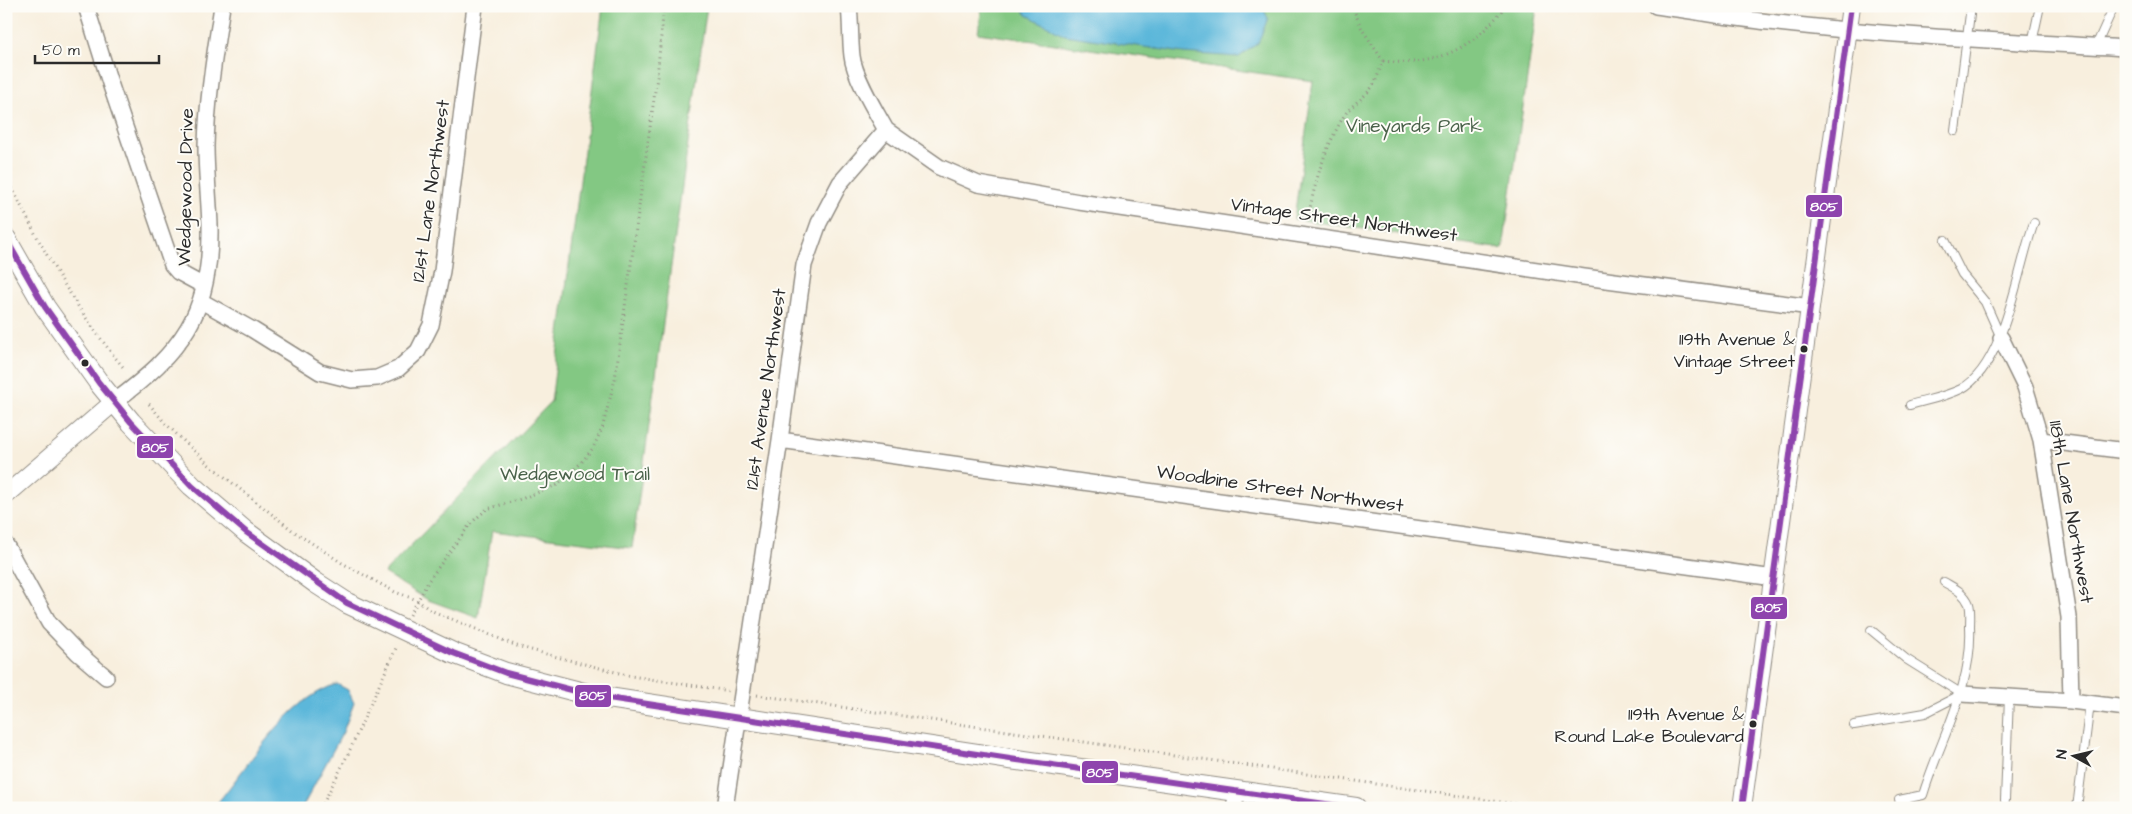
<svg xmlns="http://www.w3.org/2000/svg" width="2132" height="814" font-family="'Architects Daughter',sans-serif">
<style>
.green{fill:#83c883;stroke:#577a57}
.water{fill:#5cb7da;stroke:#447182}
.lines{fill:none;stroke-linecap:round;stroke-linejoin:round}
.service-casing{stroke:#928d84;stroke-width:10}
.minor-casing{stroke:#928d84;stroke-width:18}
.tertiary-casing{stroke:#928d84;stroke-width:20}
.secondary-casing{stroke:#928d84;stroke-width:22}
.path{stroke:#928d84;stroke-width:3;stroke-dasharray:1 4;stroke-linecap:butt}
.service{stroke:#fff;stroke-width:8}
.minor{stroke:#fff;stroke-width:15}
.tertiary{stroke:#fff;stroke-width:18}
.secondary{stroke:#fff;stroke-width:20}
.bus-1-casing{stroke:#fdfcf7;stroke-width:10}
.bus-1{stroke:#8e44ad;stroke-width:6}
.bus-dot{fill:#2b2b2b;stroke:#fdfcf7;stroke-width:2}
.labels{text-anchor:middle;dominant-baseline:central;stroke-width:4;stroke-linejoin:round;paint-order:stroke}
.bus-label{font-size:18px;fill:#2b2b2b;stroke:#fdfcf7;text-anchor:end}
.park-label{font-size:19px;fill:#4a624a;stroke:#fdfcf7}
.street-label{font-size:19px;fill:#2b2b2b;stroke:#fdfcf7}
.line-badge{stroke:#fdfcf7;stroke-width:2}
.badge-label{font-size:14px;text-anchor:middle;font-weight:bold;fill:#fff}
</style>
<rect width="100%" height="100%" fill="#fdfcf7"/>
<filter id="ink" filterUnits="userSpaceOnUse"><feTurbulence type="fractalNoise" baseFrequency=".02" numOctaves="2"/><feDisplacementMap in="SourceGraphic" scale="10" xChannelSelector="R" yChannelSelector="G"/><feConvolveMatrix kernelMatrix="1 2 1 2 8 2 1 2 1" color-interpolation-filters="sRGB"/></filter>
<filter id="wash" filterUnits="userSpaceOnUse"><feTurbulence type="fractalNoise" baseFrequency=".0096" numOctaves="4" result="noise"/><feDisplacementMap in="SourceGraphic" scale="20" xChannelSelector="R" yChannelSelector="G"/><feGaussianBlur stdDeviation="1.12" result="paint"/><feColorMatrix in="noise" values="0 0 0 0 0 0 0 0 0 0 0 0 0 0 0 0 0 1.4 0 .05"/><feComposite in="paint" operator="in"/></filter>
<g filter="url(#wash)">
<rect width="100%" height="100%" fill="#f8efde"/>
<path class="green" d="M 603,6 L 707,6 L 632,548 L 492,531 L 478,618 L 428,600 L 384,573 L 551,402 Z
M 982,6 L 1537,7 L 1503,249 L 1294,219 L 1313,81 L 978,33 Z"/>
<path class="water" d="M 1020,6 L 1262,6 L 1268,18 L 1258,43 L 1239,57 L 1183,53 L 1065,35 L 1027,15 Z
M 337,684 L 348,690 L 354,703 L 343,732 L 302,808 L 213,808 C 248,768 285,700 337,684 Z"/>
</g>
<g filter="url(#ink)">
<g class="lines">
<defs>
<path id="service" d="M 2032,43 L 2040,6
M 2096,46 L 2114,6
M 1955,131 L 1971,6
M 1945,240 L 1962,274 L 1985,302 L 2001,338
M 1910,405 C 1927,400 1945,397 1961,389 C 2006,365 2017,268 2034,223
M 1871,630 L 1906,659 L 1962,694
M 1854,725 L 1925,713 L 1962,694
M 1899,800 L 1923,795 C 1940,739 1973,687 1970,627 C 1970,620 1971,610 1969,604 C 1964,592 1954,588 1944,582
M 2005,800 L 2009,697
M 2077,808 L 2090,703"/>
<path id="minor" d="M 86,6 L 110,83 L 172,265 L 178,272 L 204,286
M 1656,6 C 1694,11 1731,18 1769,22 C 1887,36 2007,41 2126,48
M 886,130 L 939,167 L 978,184 L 1079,202 L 1584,277 L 1811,307
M 201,301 L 253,330 L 320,372 L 352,380 L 377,378 L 398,369 L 418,351 L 431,325 L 442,271 L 475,6
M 2001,338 L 2025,387 L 2041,440 L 2069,617 L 2071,701
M 114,402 C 181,352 212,314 210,225 C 209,199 206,172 206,146 C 207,99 215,53 222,6
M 780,440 L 1774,578
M 2041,440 L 2126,451
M 6,545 L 49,623 L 78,653 L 106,677
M 1962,694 L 2071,701 L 2126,708
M 725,808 L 780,440 L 804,265 L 819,223 L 840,183 L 886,130 C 876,112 854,76 852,56 C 850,40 851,23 849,6
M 1234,808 L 1237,791"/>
<path id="tertiary" d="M 6,495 L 114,402
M 1742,808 L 1851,6"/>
<path id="secondary" d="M 6,239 L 45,307 L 99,383 L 131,422 L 192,486 L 246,532 L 316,583 L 347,603 L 453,653 L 506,673 L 595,696 L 1010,759 L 1356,808"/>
</defs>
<use href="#service" class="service-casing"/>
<use href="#minor" class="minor-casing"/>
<use href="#tertiary" class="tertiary-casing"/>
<use href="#secondary" class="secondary-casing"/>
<path class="path" d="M 1383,61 C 1435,68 1475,48 1505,6
M 6,174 C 37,242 75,309 123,367
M 1308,221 C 1313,186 1325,147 1344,116 C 1350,106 1360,101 1368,92 C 1376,84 1379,71 1383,61 L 1362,29 L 1352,6
M 149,404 L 166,424 L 207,463 L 292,530 L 342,563 L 395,592 L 417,600 L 430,610 L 517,646 L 542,653 L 631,676 L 729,691
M 410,615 L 429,580 L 471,523 L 487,509 L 521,499 L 557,485 L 581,463 L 593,448 L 602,429 L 615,379 L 657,77 L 664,6
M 757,695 L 1543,808
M 321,808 L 348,754 L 397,646"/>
<use href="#service" class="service"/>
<use href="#minor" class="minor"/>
<use href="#tertiary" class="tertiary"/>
<use href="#secondary" class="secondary"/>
<defs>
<path id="bus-1" d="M 6,239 L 45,307 L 99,383 L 131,422 L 192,486 L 246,532 L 347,603 L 453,653 L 506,673 L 595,696 L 1010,759 L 1354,808
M 1742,808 L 1851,6"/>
</defs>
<use href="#bus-1" class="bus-1-casing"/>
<use href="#bus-1" class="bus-1"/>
</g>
</g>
<g class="bus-dot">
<circle cx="1804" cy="349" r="4.5"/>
<circle cx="85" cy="363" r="4.5"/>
<circle cx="1753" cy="724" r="4.5"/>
</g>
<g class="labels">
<g class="bus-label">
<text x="1795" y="339">119th Avenue &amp;<tspan x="1795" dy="22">Vintage Street</tspan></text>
<text x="1744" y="714">119th Avenue &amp;<tspan x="1744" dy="22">Round Lake Boulevard</tspan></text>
</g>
<g class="park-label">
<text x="1414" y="126">Vineyards Park</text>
<text x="575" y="474">Wedgewood Trail</text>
</g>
<g class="street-label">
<text transform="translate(186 187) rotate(-89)">Wedgewood Drive</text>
<text transform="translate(431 191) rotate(-82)">121st Lane Northwest</text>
<text transform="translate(1344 220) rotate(8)">Vintage Street Northwest</text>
<text transform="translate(766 389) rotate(-82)">121st Avenue Northwest</text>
<text transform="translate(1280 489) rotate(8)">Woodbine Street Northwest</text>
<text transform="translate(2071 512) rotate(80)">118th Lane Northwest</text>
</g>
</g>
<g class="line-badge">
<rect x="1805" y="194" width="38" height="24" rx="5" fill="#8e44ad"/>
<rect x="136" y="435" width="38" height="24" rx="5" fill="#8e44ad"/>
<rect x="1750" y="596" width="38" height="24" rx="5" fill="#8e44ad"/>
<rect x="574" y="684" width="38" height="24" rx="5" fill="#8e44ad"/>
<rect x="1081" y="760" width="38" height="24" rx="5" fill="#8e44ad"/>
</g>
<g class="badge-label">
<text x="1824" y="211">805</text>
<text x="155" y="452">805</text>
<text x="1769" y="612">805</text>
<text x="593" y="700">805</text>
<text x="1100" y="777">805</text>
</g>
<rect width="2132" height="814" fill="none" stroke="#fdfcf7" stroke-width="25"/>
<g transform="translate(2074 756) rotate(278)" stroke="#fdfcf7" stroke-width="4" paint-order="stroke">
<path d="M0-4L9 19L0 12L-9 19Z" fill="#2b2b2b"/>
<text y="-8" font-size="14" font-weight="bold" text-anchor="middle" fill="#2b2b2b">N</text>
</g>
<path d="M35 55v8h124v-8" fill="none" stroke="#2b2b2b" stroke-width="2.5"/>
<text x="42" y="55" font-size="15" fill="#2b2b2b" stroke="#fdfcf7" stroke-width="4" paint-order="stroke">50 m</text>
</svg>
